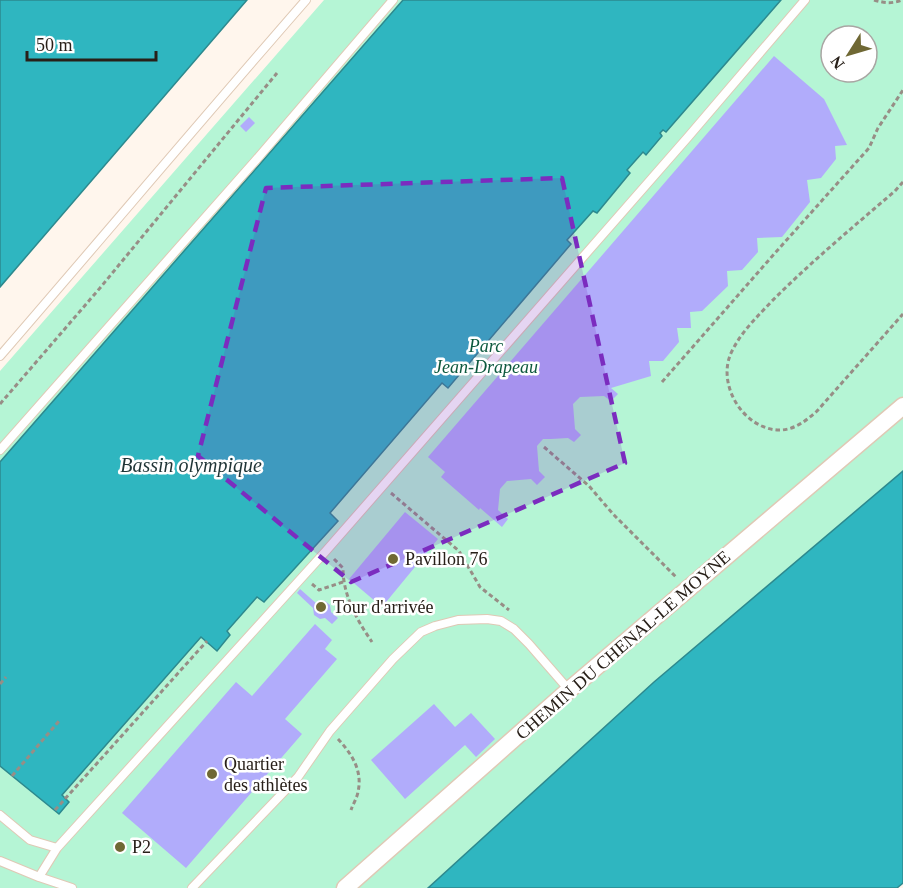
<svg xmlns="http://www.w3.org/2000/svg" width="903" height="888" font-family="Georgia,serif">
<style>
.green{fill:#b5f5d5;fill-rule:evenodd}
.water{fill:#2fb6c0;stroke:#2d898e;stroke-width:1.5}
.building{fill:#b1acfb}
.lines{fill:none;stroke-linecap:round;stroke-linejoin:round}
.lane-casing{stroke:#dfc9b5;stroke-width:10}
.street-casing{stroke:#dfc9b5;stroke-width:19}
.path{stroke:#978e86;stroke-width:3;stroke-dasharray:4.5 3;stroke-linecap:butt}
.lane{stroke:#fff;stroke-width:8}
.street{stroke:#fff;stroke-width:16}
.marked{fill:#7b2cbf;fill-opacity:0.2;stroke:#7b2cbf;stroke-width:4.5;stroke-dasharray:12 8;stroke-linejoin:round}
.poi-dot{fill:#6f6834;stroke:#fff;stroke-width:2}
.labels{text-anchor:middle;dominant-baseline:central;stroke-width:5;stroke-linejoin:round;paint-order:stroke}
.park-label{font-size:18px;font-style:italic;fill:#0d593e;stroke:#fff}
.poi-label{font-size:18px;fill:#282019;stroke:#fff;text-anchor:start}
.street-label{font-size:18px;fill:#282019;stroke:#fff}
.water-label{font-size:20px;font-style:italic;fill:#1f3537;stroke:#fff}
</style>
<rect width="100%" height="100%" fill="#fff6ed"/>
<path class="green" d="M 324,0 L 903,0 L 903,471 L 654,682 L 428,888 L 0,888 L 0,371 ZM 831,36 L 867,36 L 867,72 L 831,72 Z"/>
<path class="water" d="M 0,0 L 247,0 L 0,287 Z
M 403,0 L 781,0 L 666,132 L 663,130 L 660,133 L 662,136 L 646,155 L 643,152 L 627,170 L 630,173 L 597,213 L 593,211 L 567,240 L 571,244 L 448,388 L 442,383 L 330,513 L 338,521 L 264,602 L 257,597 L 227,631 L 230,635 L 217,651 L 201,637 L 62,795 L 69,802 L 59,814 L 0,766 L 0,462 Z
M 903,471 L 903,883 L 897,888 L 428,888 L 654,682 Z"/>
<path class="building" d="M 774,56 L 824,99 L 847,145 L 835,146 L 836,159 L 821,178 L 807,180 L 810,202 L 782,237 L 757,238 L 758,252 L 742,270 L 727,271 L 728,286 L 702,311 L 690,312 L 691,328 L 677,328 L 679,342 L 663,361 L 649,361 L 651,376 L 611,388 L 618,394 L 611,401 L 604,396 L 580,397 L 573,404 L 575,429 L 581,435 L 574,442 L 568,438 L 551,439 L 543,439 L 537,446 L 539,471 L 545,477 L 537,485 L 531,479 L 507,481 L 500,489 L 498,510 L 508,519 L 502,527 L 480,508 L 479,510 L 441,477 L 445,472 L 428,457 Z
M 249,117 L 255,123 L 246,132 L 240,126 Z
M 405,512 L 438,539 L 382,607 L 349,579 Z
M 300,589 L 317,604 L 319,601 L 325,601 L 330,605 L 331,612 L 338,618 L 332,624 L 325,618 L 320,619 L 314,615 L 313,608 L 297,593 Z
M 315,624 L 332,640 L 325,649 L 337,659 L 285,719 L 302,734 L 186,868 L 122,813 L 236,682 L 252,696 Z
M 434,704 L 455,727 L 471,713 L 495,739 L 476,757 L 465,745 L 405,799 L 371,760 Z"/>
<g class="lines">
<defs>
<path id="lane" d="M 0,356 C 102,238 203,118 306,0
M 0,450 L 256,160 L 393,0
M 0,815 L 30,840 L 57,848 L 325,552 L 688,137 L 805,0
M 0,861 L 39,877 L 72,888
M 39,877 L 57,848
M 192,888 L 298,777 L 330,731 L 393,659 L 421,632 L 435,626 L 458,620 L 487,619 L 501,621 L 514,629 L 529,644 L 569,690"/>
<path id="street" d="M 345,888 L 569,690 L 903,406"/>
</defs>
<use href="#lane" class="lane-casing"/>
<use href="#street" class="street-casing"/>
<path class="path" d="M 874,0 C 884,3 892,4 902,0
M 903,182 L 895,191 C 853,227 811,262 772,301 C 757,317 742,331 732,351 C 716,382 741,427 777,430 C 793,431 806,421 817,411 L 903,314
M 662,382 L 775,253 L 869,148 L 878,128 L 903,90
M 0,404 L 100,288 L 277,73
M 544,447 L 589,486 L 613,514 L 677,578
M 391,493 L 459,551 L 480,587 L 509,610
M 334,559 L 343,568 C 343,596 357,620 372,642
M 312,584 L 319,590 L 343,582
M 0,684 L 6,677
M 338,739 C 351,753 363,770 358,792 C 357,798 353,804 351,810
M 12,776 L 59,721
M 55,810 L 207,641"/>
<use href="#lane" class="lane"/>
<use href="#street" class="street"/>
</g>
<path class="marked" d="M 562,178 L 625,463 L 351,582 L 198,456 L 266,188 Z"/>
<g class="poi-dot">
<circle cx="393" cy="559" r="6"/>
<circle cx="321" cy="607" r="6"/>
<circle cx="212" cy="774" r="6"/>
<circle cx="120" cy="847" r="6"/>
</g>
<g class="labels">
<g class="park-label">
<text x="486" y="346">Parc<tspan x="486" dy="21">Jean-Drapeau</tspan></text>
</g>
<g class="poi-label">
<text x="405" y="559">Pavillon 76</text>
<text x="333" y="607">Tour d'arrivée</text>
<text x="224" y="764">Quartier<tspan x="224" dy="21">des athlètes</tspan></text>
<text x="132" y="847">P2</text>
</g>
<g class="street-label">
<text transform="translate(623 645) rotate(-41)">CHEMIN DU CHENAL-LE MOYNE</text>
</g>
<g class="water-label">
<text x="191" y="465">Bassin olympique</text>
</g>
</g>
<g transform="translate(849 54) rotate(233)"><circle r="28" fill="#ffffff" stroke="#a9a6a3" stroke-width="1.5"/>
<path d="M0-4.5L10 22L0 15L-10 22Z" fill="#6f6834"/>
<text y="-9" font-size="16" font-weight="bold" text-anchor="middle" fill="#282019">N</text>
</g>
<path d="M27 51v9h129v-9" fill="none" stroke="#282019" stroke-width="3"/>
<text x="36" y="51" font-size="18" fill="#282019" stroke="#ffffff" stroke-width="4.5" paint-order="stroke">50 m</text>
</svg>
